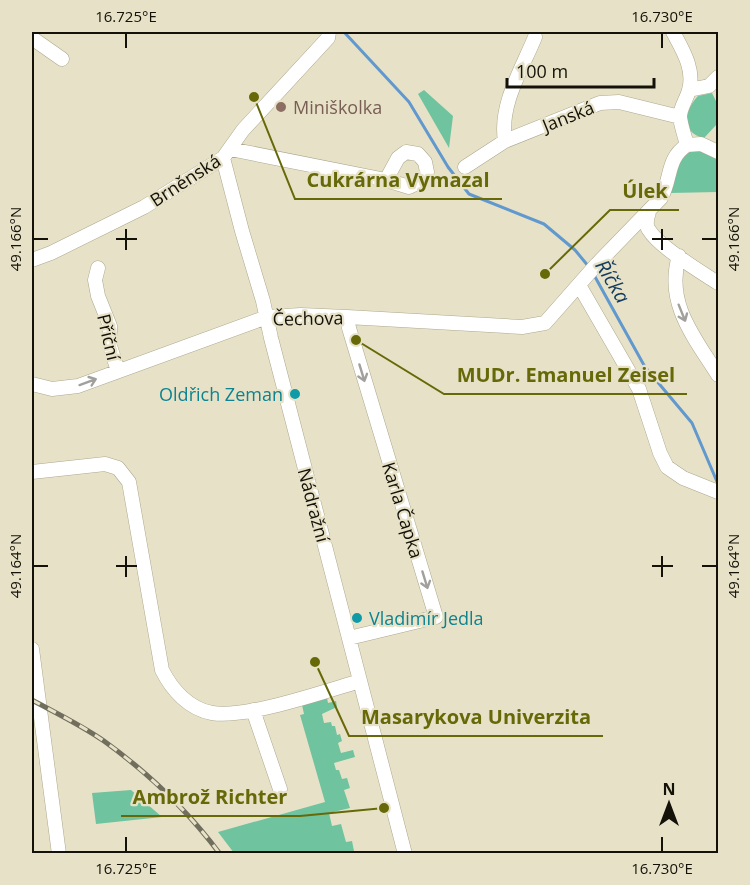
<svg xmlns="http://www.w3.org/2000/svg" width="750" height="885" font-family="'Open Sans',sans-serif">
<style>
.green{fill:#70c39f}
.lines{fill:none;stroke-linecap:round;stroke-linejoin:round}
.stream{stroke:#6198cd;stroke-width:3}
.minor-casing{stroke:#aca88e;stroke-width:15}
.minor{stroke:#fff;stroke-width:14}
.rail-casing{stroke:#716e5d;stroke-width:5}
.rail{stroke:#e7e2c7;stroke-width:3;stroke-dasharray:9;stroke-linecap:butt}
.oneway{stroke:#a1a09c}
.ticks{fill:none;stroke:#131108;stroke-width:2}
.education-dot{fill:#8d6e63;stroke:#e7e2c7;stroke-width:2}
.culture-dot{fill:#0f9aa8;stroke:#e7e2c7;stroke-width:2}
.labels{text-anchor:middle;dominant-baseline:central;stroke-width:4.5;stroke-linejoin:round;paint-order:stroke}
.education-label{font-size:18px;fill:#785e54;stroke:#e7e2c7;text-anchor:start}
.street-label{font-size:18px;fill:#131108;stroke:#e7e2c7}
.culture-label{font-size:18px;fill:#0d838f;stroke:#e7e2c7;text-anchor:end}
.water-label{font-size:20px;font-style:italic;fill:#143c60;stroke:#e7e2c7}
.leader{fill:none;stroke:#676908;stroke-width:2}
.callout-dot{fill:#676908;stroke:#e7e2c7;stroke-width:2}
.callout-label{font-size:20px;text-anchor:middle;font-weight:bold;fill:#676908;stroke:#e7e2c7;stroke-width:4.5;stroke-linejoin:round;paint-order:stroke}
.neatline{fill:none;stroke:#131108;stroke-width:2}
.ticks-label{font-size:15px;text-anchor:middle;fill:#131108}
</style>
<rect width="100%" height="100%" fill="#e7e2c7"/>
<path class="green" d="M 424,90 L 453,116 L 449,148 L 418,94 Z
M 712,93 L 718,105 L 718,123 L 704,138 C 680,133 684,111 698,96 Z
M 699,149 L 715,155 L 718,160 L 718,192 L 670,193 C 675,173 674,154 699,149 Z
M 327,698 L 328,703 L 336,701 L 337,707 L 322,714 L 324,723 L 331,722 L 332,726 L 335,726 L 337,735 L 340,734 L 342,741 L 338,743 L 341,753 L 353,750 L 355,757 L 334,763 L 336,770 L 339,770 L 342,779 L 347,778 L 350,788 L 344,790 L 350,808 L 329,813 L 332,826 L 341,824 L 346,842 L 352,841 L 354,851 L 350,854 L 234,853 L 218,832 L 325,802 L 300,715 L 304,714 L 302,705 Z
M 131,790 L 162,817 L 96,824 L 92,793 Z"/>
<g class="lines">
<path class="stream" d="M 344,32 L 409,102 L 448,167 L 469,194 L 544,224 L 575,250 L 589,267
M 594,275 L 645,367 L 692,423 L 718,484"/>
<defs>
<path id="minor" d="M 32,38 L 62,59
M 689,90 L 709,86 L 718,77
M 505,141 C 499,105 522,69 535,37
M 687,145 L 701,144 L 718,152
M 230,149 L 386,180 L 409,187 L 422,181 L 427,172 L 425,162 L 418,154 L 406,152 L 398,158 L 386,180
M 223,158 L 242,231 L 263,301 L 271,338 L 405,854
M 465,167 L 505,141 L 600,103 L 619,102 L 680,117
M 649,212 C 647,218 645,225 649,230 C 659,247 701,272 718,283
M 679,256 C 665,303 694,337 718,375
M 32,260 L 51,253 L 144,207 L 223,158 L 243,130 L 328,38 L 329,32
M 98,268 L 95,280 L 98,296 L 110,326 L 110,346 L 118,371
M 579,285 L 639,389 L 660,453 L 667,467 L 683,478 L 718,492
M 347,317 L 349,328 L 436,617 L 349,638
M 32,384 L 52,389 L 78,386 L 267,317 L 301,315 L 347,317 L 522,327 L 545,323 L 597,264 L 661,198 C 672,178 666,159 687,145 C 685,137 681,126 680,117 C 680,107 687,99 689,90 C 695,69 682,49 673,32
M 32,472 L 105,464 L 118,468 L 129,482 L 162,670 C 172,690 189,709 212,713 C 245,719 326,691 360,681
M 32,649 L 59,854
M 253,710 L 280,789"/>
</defs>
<use href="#minor" class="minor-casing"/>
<use href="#minor" class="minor"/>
<defs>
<path id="rail" d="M 32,700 C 56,713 81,725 104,741 C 147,772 188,811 220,854"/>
</defs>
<use href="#rail" class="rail-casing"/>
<use href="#rail" class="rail"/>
</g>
<defs><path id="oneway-shaft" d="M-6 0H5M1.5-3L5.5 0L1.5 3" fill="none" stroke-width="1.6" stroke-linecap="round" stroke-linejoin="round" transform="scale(1.5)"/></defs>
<g class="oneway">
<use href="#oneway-shaft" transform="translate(682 313) rotate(68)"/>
<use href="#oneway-shaft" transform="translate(362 373) rotate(73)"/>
<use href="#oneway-shaft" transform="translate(88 382) rotate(-20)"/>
<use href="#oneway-shaft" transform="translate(425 580) rotate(73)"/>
</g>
<path class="ticks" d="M 126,33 L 126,48M 662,33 L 662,48M 126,229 L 126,250M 662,229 L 662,250M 33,239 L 48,239M 116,239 L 137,239M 652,239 L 673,239M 702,239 L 717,239M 126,556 L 126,577M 662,556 L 662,577M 33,566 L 48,566M 116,566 L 137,566M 652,566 L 673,566M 702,566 L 717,566M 126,837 L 126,852M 662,837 L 662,852"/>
<circle class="education-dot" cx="281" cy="107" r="6"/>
<g class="culture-dot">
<circle cx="295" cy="394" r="6"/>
<circle cx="357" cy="618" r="6"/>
</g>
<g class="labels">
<g class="education-label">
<text x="293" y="107">Miniškolka</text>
</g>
<g class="street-label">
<text transform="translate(568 116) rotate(-22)">Janská</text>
<text transform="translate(185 180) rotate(-33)">Brněnská</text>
<text transform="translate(308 318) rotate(-1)">Čechova</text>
<text transform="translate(109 337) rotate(77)">Příční</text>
<text transform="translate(314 505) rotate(75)">Nádražní</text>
<text transform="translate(403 510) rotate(73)">Karla Čapka</text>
</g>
<g class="culture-label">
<text x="283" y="394">Oldřich Zeman</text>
<text x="369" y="618" text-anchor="start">Vladimír Jedla</text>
</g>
<g class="water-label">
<text transform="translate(613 281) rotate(59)">Říčka</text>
</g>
</g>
<path class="leader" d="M254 97L295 199H502M545 274L610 210H679M356 340L444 394H687M315 662L349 736H603M384 808L300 816H121"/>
<g class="callout-dot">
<circle cx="254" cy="97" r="6"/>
<circle cx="545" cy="274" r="6"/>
<circle cx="356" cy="340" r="6"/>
<circle cx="315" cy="662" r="6"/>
<circle cx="384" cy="808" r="6"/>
</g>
<g class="callout-label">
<text x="398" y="187">Cukrárna Vymazal</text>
<text x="645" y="198">Úlek</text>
<text x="566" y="382">MUDr. Emanuel Zeisel</text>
<text x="476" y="724">Masarykova Univerzita</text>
<text x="210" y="804">Ambrož Richter</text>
</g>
<rect width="750" height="885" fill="none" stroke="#e7e2c7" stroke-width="66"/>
<g transform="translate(669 804)" stroke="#e7e2c7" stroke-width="4.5" paint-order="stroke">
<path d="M0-4.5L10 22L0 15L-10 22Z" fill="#131108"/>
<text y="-9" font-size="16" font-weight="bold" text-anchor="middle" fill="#131108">N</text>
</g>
<path d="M507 78v9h147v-9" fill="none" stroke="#131108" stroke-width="3"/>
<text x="516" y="78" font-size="18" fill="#131108" stroke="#e7e2c7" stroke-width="4.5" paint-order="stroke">100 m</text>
<rect x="33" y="33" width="684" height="819" class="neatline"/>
<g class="ticks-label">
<text x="126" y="22">16.725°E</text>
<text x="662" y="22">16.730°E</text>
<text transform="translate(16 239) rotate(-90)" y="5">49.166°N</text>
<text transform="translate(734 239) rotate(-90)" y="5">49.166°N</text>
<text transform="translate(16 566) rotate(-90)" y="5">49.164°N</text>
<text transform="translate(734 566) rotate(-90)" y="5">49.164°N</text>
<text x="126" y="874">16.725°E</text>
<text x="662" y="874">16.730°E</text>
</g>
</svg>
